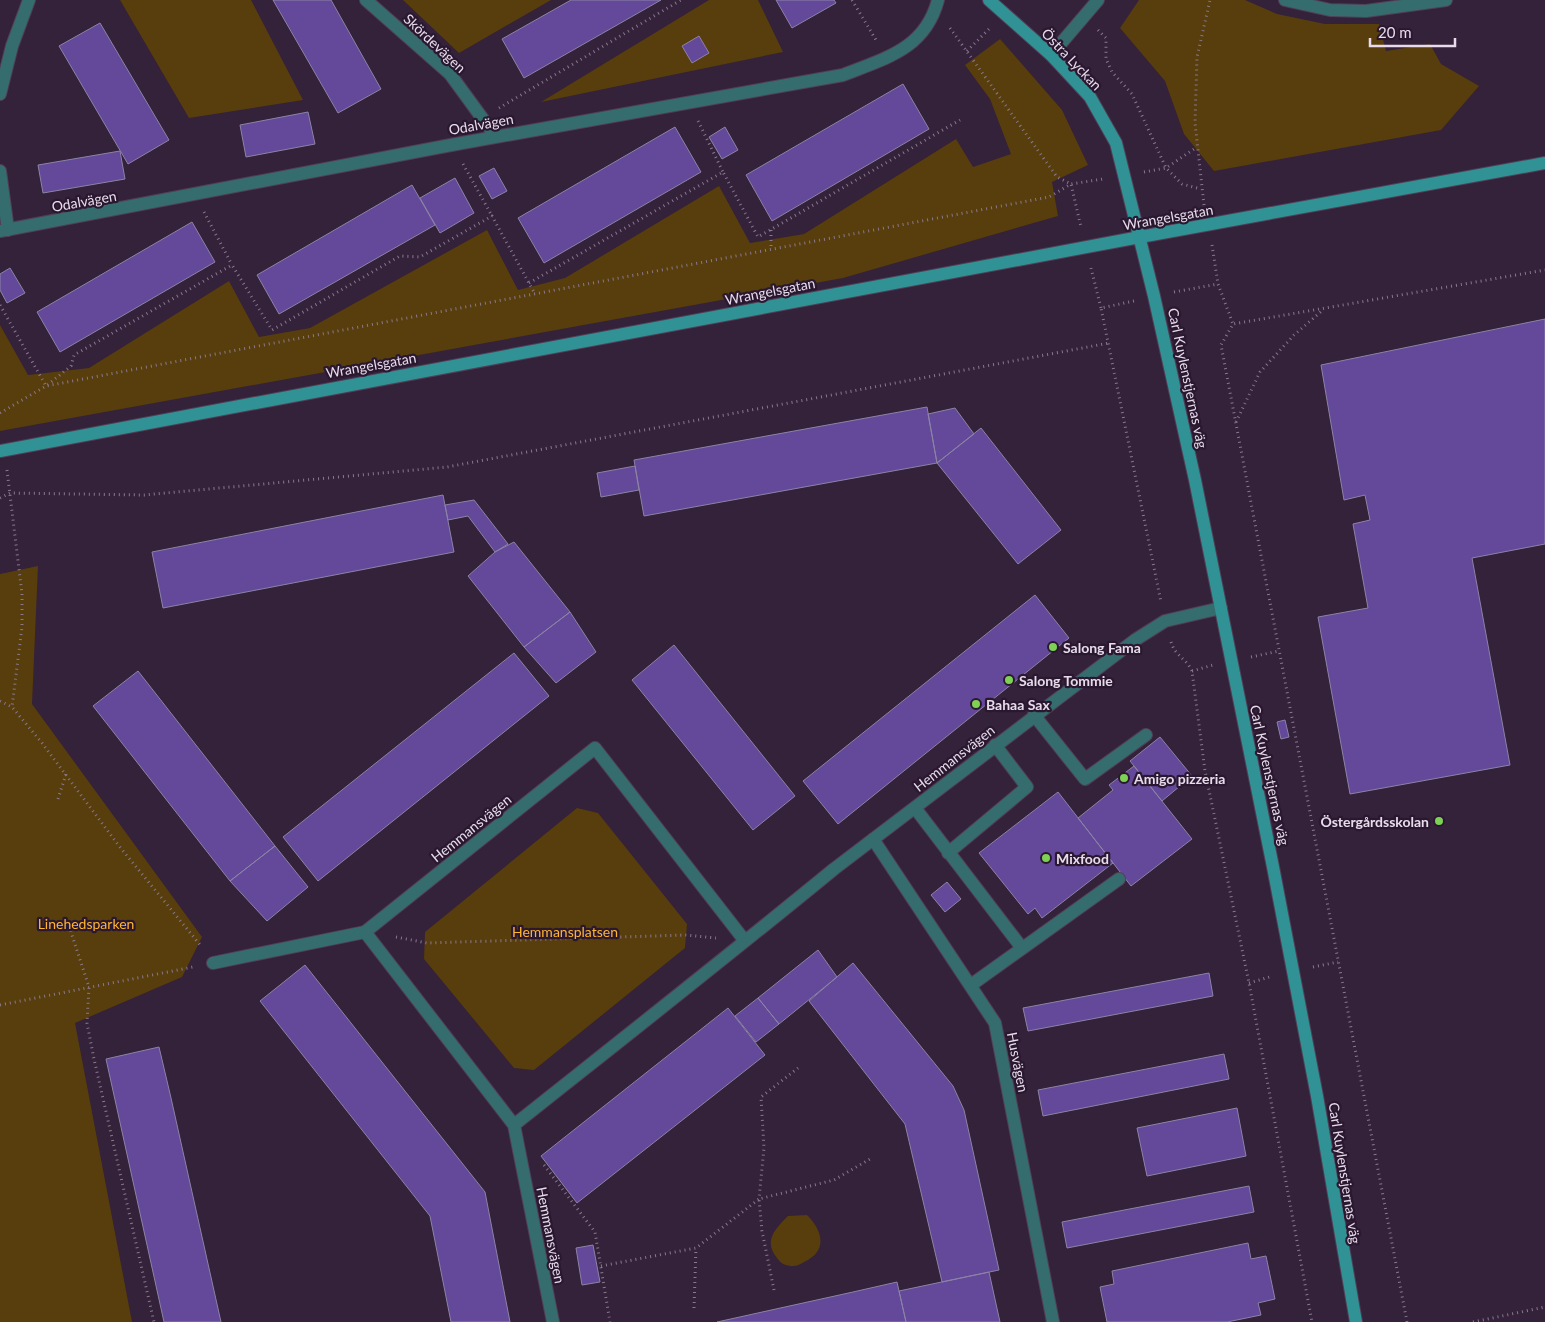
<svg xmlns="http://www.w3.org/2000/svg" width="1545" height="1322" font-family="Lato,sans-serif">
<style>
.green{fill:#583d0d}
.building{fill:#64489a;stroke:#8c83a5}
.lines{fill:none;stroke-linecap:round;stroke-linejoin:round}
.lane-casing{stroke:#513f56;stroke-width:14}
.street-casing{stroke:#513f56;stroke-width:14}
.secondary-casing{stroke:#513f56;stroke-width:14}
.path{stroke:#89798e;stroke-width:3;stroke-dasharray:1 4;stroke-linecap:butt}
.lane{stroke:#356d6e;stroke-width:12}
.street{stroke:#356d6e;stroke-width:12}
.secondary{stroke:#309294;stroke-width:12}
.poi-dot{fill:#7dd154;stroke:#2a1830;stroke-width:2}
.labels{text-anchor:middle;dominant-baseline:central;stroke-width:4.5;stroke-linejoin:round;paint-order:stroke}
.street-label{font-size:14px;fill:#e8dcec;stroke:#2a1830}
.poi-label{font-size:14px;font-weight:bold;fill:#e8dcec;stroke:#2a1830;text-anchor:start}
.park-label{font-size:14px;fill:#ffb52f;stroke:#2a1830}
</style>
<rect width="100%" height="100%" fill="#34213a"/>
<path class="green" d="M 120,0 L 251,0 L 303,100 L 189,118 Z
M 403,0 L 551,0 L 459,53 Z
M 709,0 L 758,0 L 783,52 L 541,102 Z
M 1139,0 L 1245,0 L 1277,14 L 1325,24 L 1379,24 L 1386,51 L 1430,44 L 1441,64 L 1479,86 L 1441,130 L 1214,171 L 1184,134 L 1165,81 L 1120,28 Z
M 1000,39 L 1062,110 L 1088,165 L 1052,182 L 1058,216 L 843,278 L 0,431 L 0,325 L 28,375 L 89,368 L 229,281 L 259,337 L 310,328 L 487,230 L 518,290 L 565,278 L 719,186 L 750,243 L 804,234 L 956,139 L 973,167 L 1011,154 L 990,99 L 965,65 Z
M 38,566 L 32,704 L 202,937 L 182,977 L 75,1023 L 132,1322 L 0,1322 L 0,574 Z
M 577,808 L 598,813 L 687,924 L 685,948 L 534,1070 L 514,1068 L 424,959 L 425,932 Z
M 807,1215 C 823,1231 828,1251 804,1262 C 801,1264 797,1266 793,1266 C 786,1266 781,1264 777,1258 C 763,1241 775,1229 788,1216 Z"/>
<path class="building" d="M 273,0 L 331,0 L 381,89 L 338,113 Z
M 571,0 L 661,0 L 524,78 L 502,39 Z
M 776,0 L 834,0 L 836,3 L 792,28 Z
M 100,23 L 169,140 L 128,164 L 59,46 Z
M 699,36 L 709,53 L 692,63 L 682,46 Z
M 903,84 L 929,129 L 772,221 L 746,175 Z
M 308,112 L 315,144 L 246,157 L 240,125 Z
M 675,127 L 701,172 L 544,263 L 518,218 Z
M 725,127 L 738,150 L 722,159 L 709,137 Z
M 120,151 L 125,179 L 43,193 L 38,165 Z
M 494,168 L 507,191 L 492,199 L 479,176 Z
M 455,178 L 474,213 L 440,233 L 420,198 Z
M 412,185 L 435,225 L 279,314 L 257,275 Z
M 192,222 L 215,262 L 60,352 L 37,312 Z
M 10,268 L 25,293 L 7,303 L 0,290 L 0,274 Z
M 1545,319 L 1545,544 L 1472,558 L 1510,765 L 1350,794 L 1318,617 L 1368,608 L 1353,524 L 1370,520 L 1365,495 L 1344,500 L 1321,365 Z
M 927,407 L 937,463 L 644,516 L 634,460 Z
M 955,408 L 974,434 L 937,463 L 928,414 Z
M 981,428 L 1061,530 L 1018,564 L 937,463 Z
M 635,466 L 639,490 L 601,497 L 597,473 Z
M 443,495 L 454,552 L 163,608 L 152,552 Z
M 474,500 L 508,544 L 495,552 L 468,516 L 448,520 L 445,505 Z
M 514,542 L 570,612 L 524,647 L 468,576 L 495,552 Z
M 1035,595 L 1069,638 L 838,824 L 803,781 Z
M 570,612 L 596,652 L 556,683 L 524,647 Z
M 674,645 L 795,796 L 753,830 L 632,680 Z
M 514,653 L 549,696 L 318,881 L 283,837 Z
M 138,671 L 275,846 L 230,881 L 93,706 Z
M 1285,720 L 1289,737 L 1281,739 L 1277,722 Z
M 1160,737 L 1192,776 L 1162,801 L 1130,761 Z
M 1134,766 L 1192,839 L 1131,886 L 1078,818 L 1113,790 L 1109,785 Z
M 1058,792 L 1113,863 L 1042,918 L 1035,908 L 1028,914 L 979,853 Z
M 275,846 L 308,887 L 267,921 L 230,881 Z
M 947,882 L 961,899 L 945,912 L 931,895 Z
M 818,950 L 837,977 L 779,1024 L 758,998 Z
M 853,963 L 953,1086 L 964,1110 L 999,1270 L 942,1282 L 905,1124 L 809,1001 Z
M 305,965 L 485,1192 L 510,1322 L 451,1322 L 430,1216 L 260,1001 Z
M 1209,973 L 1213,996 L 1028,1031 L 1023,1008 Z
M 758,998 L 779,1024 L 756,1042 L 735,1016 Z
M 728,1008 L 765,1055 L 577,1203 L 541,1156 Z
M 159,1047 L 171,1098 L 221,1322 L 164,1322 L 106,1059 Z
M 1224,1054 L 1229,1079 L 1043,1116 L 1038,1090 Z
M 1237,1108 L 1246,1156 L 1147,1176 L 1137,1128 Z
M 1249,1186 L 1254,1212 L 1067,1248 L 1062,1222 Z
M 1248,1243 L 1251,1259 L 1266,1256 L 1275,1299 L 1258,1303 L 1261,1315 L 1227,1322 L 1107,1322 L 1100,1287 L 1114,1284 L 1112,1271 Z
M 593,1245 L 600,1282 L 582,1285 L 576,1248 Z
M 989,1272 L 1000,1322 L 906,1322 L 899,1291 Z
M 897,1282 L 906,1322 L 717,1322 L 853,1292 Z"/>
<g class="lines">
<defs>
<path id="lane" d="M 1034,715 L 1085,779 L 1146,735
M 915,808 L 1022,948
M 948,853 L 1027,787 L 995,745
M 213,963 L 365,932
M 971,985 L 1119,879"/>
<path id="street" d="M 366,0 L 450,74 L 496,137
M 1285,0 L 1330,10 L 1366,11 L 1446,0
M 1051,55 L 1098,0
M 0,94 L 12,46 L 29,0
M 0,171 L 8,230
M 0,231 L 451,145 L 843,75 C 886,58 925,49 938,0
M 873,839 L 995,1023 L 1053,1322
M 745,941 L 595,748 L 365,932 L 514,1125 C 621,1040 728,956 834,869 L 1135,640 L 1165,621 L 1221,608
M 514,1125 L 553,1322"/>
<path id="secondary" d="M 989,0 L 1051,55 L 1090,97 L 1116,143 L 1154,296 L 1195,480 L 1273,867 L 1317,1096 L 1356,1322
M 0,451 L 1140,237 L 1545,163"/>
</defs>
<use href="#lane" class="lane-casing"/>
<use href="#street" class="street-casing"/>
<use href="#secondary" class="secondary-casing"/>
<path class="path" d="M 852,0 L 876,40
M 950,28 L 1057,177 L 1071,184 L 1081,227
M 1098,30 L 1106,38 L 1106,59 L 1112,72 L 1132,94 L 1166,168 L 1182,184 L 1201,189
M 967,51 L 990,28
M 499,108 L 681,0
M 698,121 L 723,172
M 463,164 L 492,216
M 1144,172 L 1166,168 L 1197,147
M 1204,205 L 1195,123 L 1197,57 L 1210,0
M 204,212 L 232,265
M 771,230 L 771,249
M 1212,245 L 1218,284
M 1091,268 L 1101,308
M 529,283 L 723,172 L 758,237 L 960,120
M 1174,292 L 1218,284 L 1233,324
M 1134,301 L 1101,308 L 1161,602
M 0,305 L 46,386 L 71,366 L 74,355 L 232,265 L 272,330 L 400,256 L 420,257 L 492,216 L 535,294
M 0,413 L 46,386 L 1049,197 L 1071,184 L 1103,179
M 1236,422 L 1260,372 L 1294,335 L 1323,310
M 7,470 L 22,594 L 22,627 L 12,707
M 0,498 L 10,493 L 144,495 L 447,467 L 1109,343
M 1171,642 C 1175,656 1186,658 1192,671 L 1205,771 L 1249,983 L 1312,1322
M 1251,657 L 1279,651
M 1192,671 L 1213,665
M 0,701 L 12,707 L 42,743 L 119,846 L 201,946
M 58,799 L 66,774
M 69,926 L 89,987 L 87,1023 L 94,1059 L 154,1322
M 396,937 L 427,943 L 685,935 L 716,938
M 1313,967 L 1338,962
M 1249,983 L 1273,976
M 0,1005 L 193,967
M 544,1165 L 595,1232 L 610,1322
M 601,1266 L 696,1248 L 759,1199 L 764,1148 L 761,1097 L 798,1068
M 774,1290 L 762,1231 L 759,1199 L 834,1180 L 870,1159
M 694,1308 L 696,1248
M 1407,1322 L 1221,345 L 1233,324 L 1545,270
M 1473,1322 L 1545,1307"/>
<use href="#lane" class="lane"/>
<use href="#street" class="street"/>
<use href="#secondary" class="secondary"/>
</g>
<g class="poi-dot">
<circle cx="1053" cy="647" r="5"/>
<circle cx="1009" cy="680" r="5"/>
<circle cx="976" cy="704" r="5"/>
<circle cx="1124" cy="778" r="5"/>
<circle cx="1439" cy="821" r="5"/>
<circle cx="1046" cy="858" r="5"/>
</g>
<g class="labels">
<g class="street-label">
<text transform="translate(435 43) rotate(43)">Skördevägen</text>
<text transform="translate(1072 59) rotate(46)">Östra Lyckan</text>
<text transform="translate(481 124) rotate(-10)">Odalvägen</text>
<text transform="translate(84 201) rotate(-10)">Odalvägen</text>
<text transform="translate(1168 217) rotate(-10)">Wrangelsgatan</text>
<text transform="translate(770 291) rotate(-11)">Wrangelsgatan</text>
<text transform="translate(371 365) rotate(-10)">Wrangelsgatan</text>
<text transform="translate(1188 378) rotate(78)">Carl Kuylenstjernas väg</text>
<text transform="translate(954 758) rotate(-38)">Hemmansvägen</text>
<text transform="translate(1270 775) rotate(78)">Carl Kuylenstjernas väg</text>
<text transform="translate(471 828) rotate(-39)">Hemmansvägen</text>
<text transform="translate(1018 1062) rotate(79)">Husvägen</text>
<text transform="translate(1345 1173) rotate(81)">Carl Kuylenstjernas väg</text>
<text transform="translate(551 1235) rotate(79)">Hemmansvägen</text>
</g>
<g class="poi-label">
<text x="1063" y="647">Salong Fama</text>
<text x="1019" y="680">Salong Tommie</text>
<text x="986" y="704">Bahaa Sax</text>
<text x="1134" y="778">Amigo pizzeria</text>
<text x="1429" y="821" text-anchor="end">Östergårdsskolan</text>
<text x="1056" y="858">Mixfood</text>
</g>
<g class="park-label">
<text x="86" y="923">Linehedsparken</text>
<text x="565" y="931">Hemmansplatsen</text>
</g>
</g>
<path d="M1370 38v8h85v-8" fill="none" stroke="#e8dcec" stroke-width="2.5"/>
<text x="1378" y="38" font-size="15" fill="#e8dcec" stroke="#2a1830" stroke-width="4" paint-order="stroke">20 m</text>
</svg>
